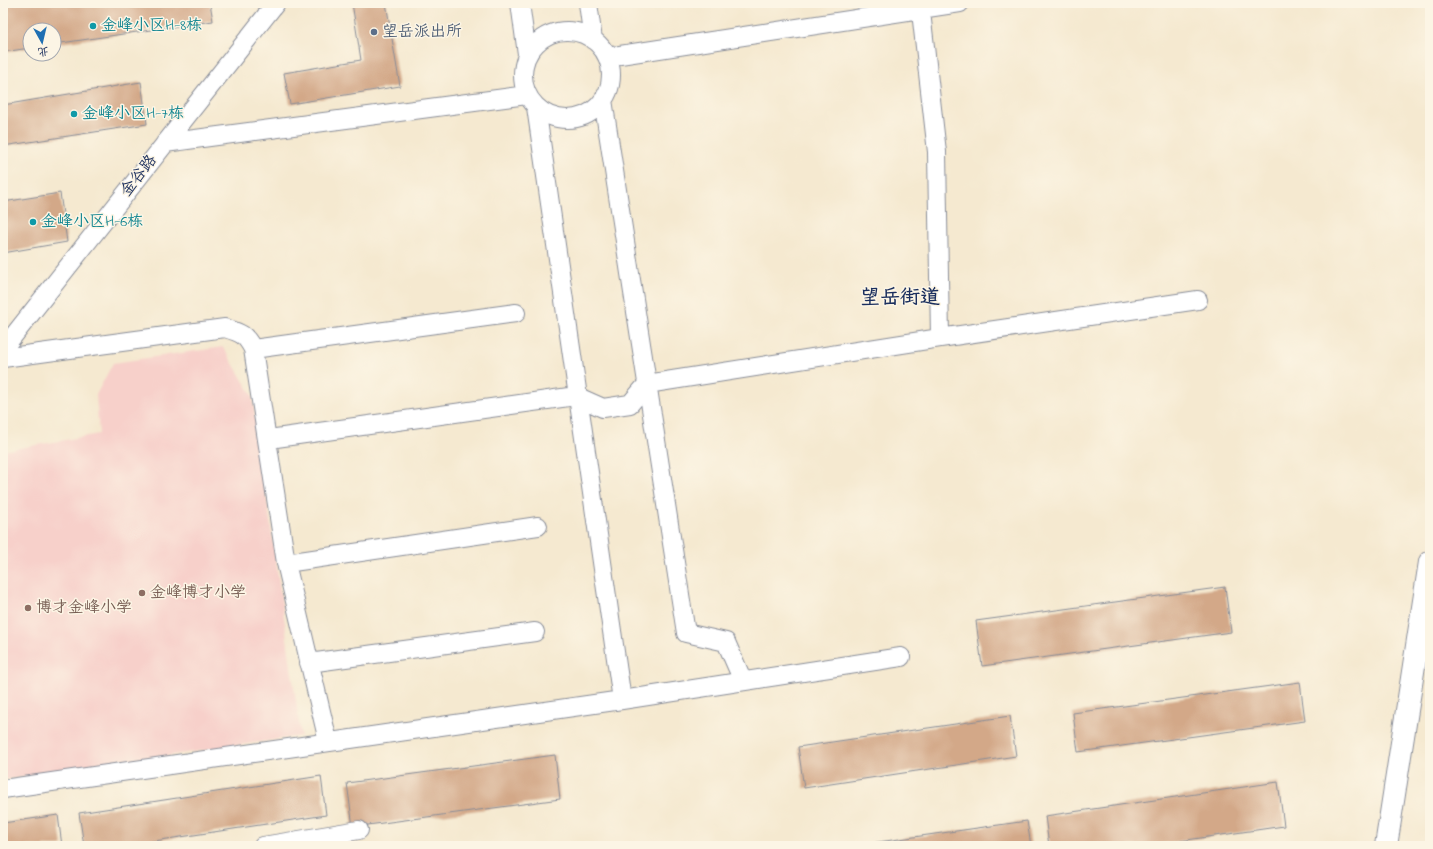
<svg xmlns="http://www.w3.org/2000/svg" width="1433" height="849" font-family="'Indie Flower','LXGW WenKai TC',sans-serif">
<style>
.built{fill:#f7d0ca}
.building{fill:#d3a888}
.lines{fill:none;stroke-linecap:round;stroke-linejoin:round}
.street-casing{stroke:#888c97;stroke-width:20}
.secondary-casing{stroke:#888c97;stroke-width:24}
.street{stroke:#fff;stroke-width:18}
.secondary{stroke:#fff;stroke-width:22}
.culture-dot{fill:#0f9aa8;stroke:#fcf5e5;stroke-width:1.5}
.service-dot{fill:#5c6f8a;stroke:#fcf5e5;stroke-width:1.5}
.education-dot{fill:#8d6e63;stroke:#fcf5e5;stroke-width:1.5}
.labels{text-anchor:middle;dominant-baseline:central;stroke-width:3;stroke-linejoin:round;paint-order:stroke}
.culture-label{font-size:16px;fill:#0d838f;stroke:#fcf5e5;text-anchor:start}
.service-label{font-size:16px;fill:#4e5e75;stroke:#fcf5e5;text-anchor:start}
.street-label{font-size:16px;fill:#1b2f5e;stroke:#fcf5e5}
.education-label{font-size:16px;fill:#785e54;stroke:#fcf5e5;text-anchor:start}
.district-label{font-size:20px;font-weight:bold;fill:#1b2f5e;stroke:#fcf5e5}
</style>
<rect width="100%" height="100%" fill="#fcf5e5"/>
<filter id="ink" filterUnits="userSpaceOnUse"><feTurbulence type="fractalNoise" baseFrequency=".025" numOctaves="2"/><feDisplacementMap in="SourceGraphic" scale="8" xChannelSelector="R" yChannelSelector="G"/><feConvolveMatrix kernelMatrix="1 2 1 2 8 2 1 2 1" color-interpolation-filters="sRGB"/></filter>
<filter id="wash" filterUnits="userSpaceOnUse"><feTurbulence type="fractalNoise" baseFrequency=".012" numOctaves="4" result="noise"/><feDisplacementMap in="SourceGraphic" scale="16" xChannelSelector="R" yChannelSelector="G"/><feGaussianBlur stdDeviation="0.9" result="paint"/><feColorMatrix in="noise" values="0 0 0 0 0 0 0 0 0 0 0 0 0 0 0 0 0 1.4 0 .05"/><feComposite in="paint" operator="in"/></filter>
<g filter="url(#wash)">
<rect width="100%" height="100%" fill="#f5e9d0"/>
<path class="built" d="M 223,347 L 252,395 L 301,736 L 3,780 L 3,451 L 99,434 L 96,395 L 113,363 Z"/>
<g id="blocks">
<path class="building" d="M 21,3 L 210,3 L 213,21 L 54,44 L 54,30 L 30,30 L 30,48 L 3,52 L 3,6 Z
M 352,3 L 386,3 L 400,86 L 290,104 L 284,73 L 361,60 Z
M 141,82 L 147,124 L 3,146 L 3,105 Z
M 60,193 L 67,242 L 3,253 L 3,202 Z
M 1225,587 L 1231,632 L 982,666 L 976,621 Z
M 1300,682 L 1305,721 L 1078,752 L 1073,713 Z
M 1010,716 L 1016,756 L 804,788 L 798,747 Z
M 555,755 L 560,799 L 353,827 L 347,783 Z
M 321,776 L 326,815 L 121,846 L 84,846 L 79,813 Z
M 1278,782 L 1284,826 L 1145,846 L 1049,846 L 1045,816 Z
M 58,815 L 62,846 L 3,846 L 3,823 Z
M 1027,821 L 1031,846 L 857,846 L 857,845 Z"/>
</g>
</g>
<g filter="url(#ink)">
<use href="#blocks" fill-opacity="0" stroke="#888c97" stroke-width="1"/>
<g class="lines">
<defs>
<path id="street" d="M 520,3 L 527,54
M 588,3 L 593,40
M 920,3 L 937,152 L 940,338
M523 75a44 44 0 1 1 88 0a44 44 0 1 1-88 0Z
M 607,57 L 960,3
M 603,100 L 686,633 L 726,642 L 743,681
M 536,107 L 622,700
M 165,143 L 527,95
M 3,349 L 276,3
M 253,349 L 516,313
M 3,358 L 225,328 C 241,333 245,334 253,349 L 286,563 L 328,741
M 269,439 L 576,396 L 603,408 L 630,404 L 647,384 L 940,338 L 1198,300
M 286,563 L 538,526
M 309,663 L 535,632
M 3,789 L 622,700 L 901,657
M 263,846 L 359,830"/>
<path id="secondary" d="M 1386,846 L 1430,562"/>
</defs>
<use href="#street" class="street-casing"/>
<use href="#secondary" class="secondary-casing"/>
<use href="#street" class="street"/>
<use href="#secondary" class="secondary"/>
</g>
</g>
<g class="culture-dot">
<circle cx="93" cy="26" r="4"/>
<circle cx="74" cy="114" r="4"/>
<circle cx="33" cy="222" r="4"/>
</g>
<circle class="service-dot" cx="374" cy="32" r="4"/>
<g class="education-dot">
<circle cx="142" cy="593" r="4"/>
<circle cx="28" cy="608" r="4"/>
</g>
<g class="labels">
<g class="culture-label">
<text x="101" y="26">金峰小区H-8栋</text>
<text x="82" y="114">金峰小区H-7栋</text>
<text x="41" y="222">金峰小区H-6栋</text>
</g>
<g class="service-label">
<text x="382" y="32">望岳派出所</text>
</g>
<g class="street-label">
<text transform="translate(139 176) rotate(-52)">金谷路</text>
</g>
<g class="education-label">
<text x="150" y="593">金峰博才小学</text>
<text x="36" y="608">博才金峰小学</text>
</g>
<g class="district-label">
<text x="900" y="298">望岳街道</text>
</g>
</g>
<rect width="1433" height="849" fill="none" stroke="#fcf5e5" stroke-width="16"/>
<g transform="translate(42 42) rotate(172)"><circle r="19" fill="#fcf5e5" stroke="#a2a6af"/>
<path d="M0-3L7 15L0 10L-7 15Z" fill="#1f6fb2"/>
<text y="-6" font-size="11" font-weight="bold" text-anchor="middle" fill="#1b2f5e">北</text>
</g>
</svg>
